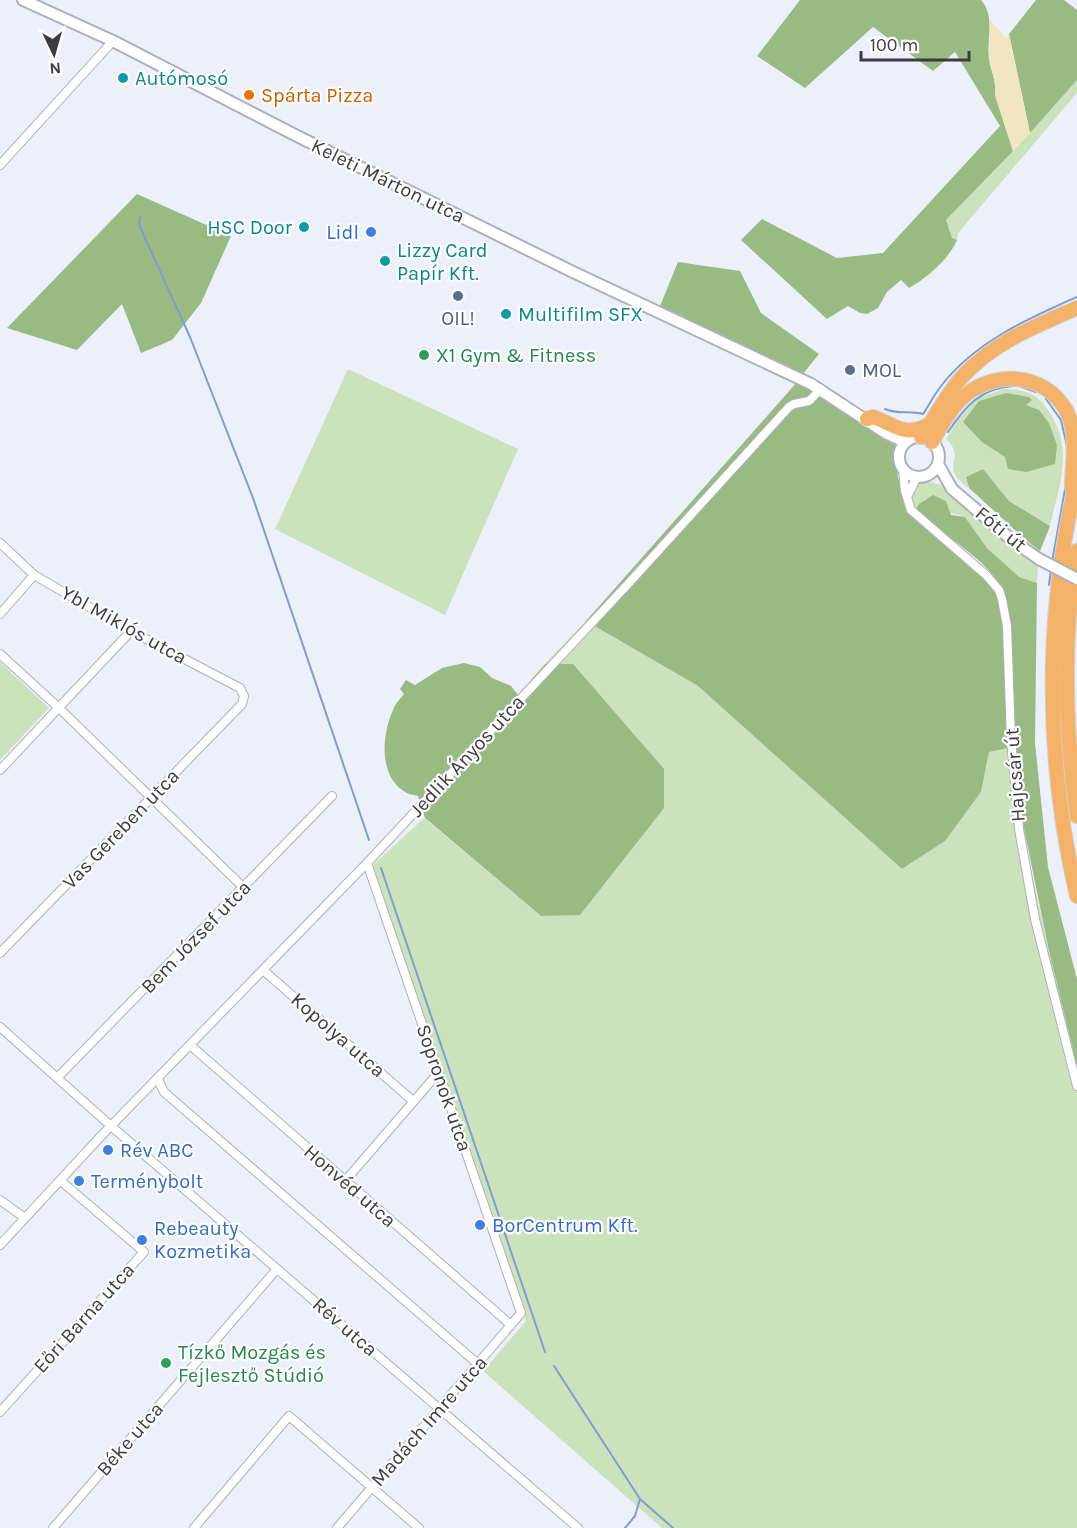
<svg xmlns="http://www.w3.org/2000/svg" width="1077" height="1528" font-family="Karla,sans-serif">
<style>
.green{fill:#cce2bc}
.forest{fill:#9aba83}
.sand{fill:#f0e7c1}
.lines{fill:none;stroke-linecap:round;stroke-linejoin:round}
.stream{stroke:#7f9dd1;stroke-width:2}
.minor-casing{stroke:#adb0ba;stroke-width:10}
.secondary-casing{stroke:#adb0ba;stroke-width:14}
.trunk-casing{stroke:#d0d0d1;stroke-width:16}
.minor{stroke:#fff;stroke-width:8}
.secondary{stroke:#fff;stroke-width:10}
.trunk{stroke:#f4b268;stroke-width:14}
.secondary-bridge-casing{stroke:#adb0ba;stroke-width:14;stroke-linecap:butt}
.secondary-bridge{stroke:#fff;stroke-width:10}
.culture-dot{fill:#0f9aa8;stroke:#fdfdfd;stroke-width:2}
.food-dot{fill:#e8710a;stroke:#fdfdfd;stroke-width:2}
.shop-dot{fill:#3f7fe0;stroke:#fdfdfd;stroke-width:2}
.service-dot{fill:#5c6f8a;stroke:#fdfdfd;stroke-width:2}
.leisure-dot{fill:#2e9e5b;stroke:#fdfdfd;stroke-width:2}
.labels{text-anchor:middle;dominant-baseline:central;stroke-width:4.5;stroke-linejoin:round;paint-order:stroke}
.culture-label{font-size:20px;fill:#0d838f;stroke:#fdfdfd;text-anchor:start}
.food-label{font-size:20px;fill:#c56008;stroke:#fdfdfd;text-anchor:start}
.street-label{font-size:20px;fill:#3a3c40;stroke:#fdfdfd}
.shop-label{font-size:20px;fill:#366cbe;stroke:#fdfdfd;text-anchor:start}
.service-label{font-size:20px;fill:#4e5e75;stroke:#fdfdfd}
.leisure-label{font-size:20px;fill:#27864d;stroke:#fdfdfd;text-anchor:start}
</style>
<rect width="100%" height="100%" fill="#ecf0fb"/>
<path class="green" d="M 1077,80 L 1077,93 L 958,233 L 957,240 L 952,239 L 946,220 L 1030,133 Z
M 348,369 L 518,449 L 445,615 L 275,529 Z
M 1004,389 C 1027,390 1038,393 1050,413 C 1074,451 1059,486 1050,526 L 1009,501 L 983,469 L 966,477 L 969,488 C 964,484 958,480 955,475 C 948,459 964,457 946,439 L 959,419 L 978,398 Z
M 922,479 L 941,485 L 1038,564 L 1037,583 L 1019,577 L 987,548 L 965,517 L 919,504 L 916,509 C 910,499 911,486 922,479 Z
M 586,621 L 698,686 L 902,869 L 945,841 L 981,792 L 989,752 L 1016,746 L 1024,828 L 1030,865 L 1049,951 L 1077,1066 L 1077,1528 L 662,1528 L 483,1371 L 526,1321 L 372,866 L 424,818 L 541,916 L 573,664 L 545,664 Z
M 0,662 L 49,708 L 0,760 Z"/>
<path class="forest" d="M 800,0 L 981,0 C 996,17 986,38 989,59 C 991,72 997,82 995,95 L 1013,151 L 946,220 L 952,238 L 957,240 C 949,259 927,278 909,288 L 901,280 L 887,292 L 878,308 L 867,314 L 860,313 L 848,306 L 827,319 L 741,240 L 762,219 L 837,258 L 883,253 L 1000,126 L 955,52 L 933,71 L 873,27 L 805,88 L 757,56 Z
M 1036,0 L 1064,0 L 1077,10 L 1077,80 L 1030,133 L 1009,34 Z
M 137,194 L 231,236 L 201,303 L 172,340 L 141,353 L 122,304 L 77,350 L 7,328 Z
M 678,262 L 740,271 L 761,313 L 819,354 L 798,380 L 896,443 L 900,449 L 894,459 L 906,512 L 981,573 L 998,595 L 1003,626 L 1008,748 L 989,752 L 981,792 L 945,841 L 902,869 L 698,686 L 586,621 L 798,381 L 660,306 Z
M 1006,393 L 1029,397 L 1032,400 L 1026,405 L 1039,410 L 1049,423 L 1057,445 L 1055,464 L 1026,472 L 1008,469 L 1005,457 L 982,442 L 963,422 L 979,401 Z
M 983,469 L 1009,501 L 1050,526 L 1040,551 L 1026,540 L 969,488 L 966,477 Z
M 933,495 L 946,501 L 951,515 L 965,517 L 987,548 L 1019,577 L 1037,583 L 1035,743 L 1048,867 L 1077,979 L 1077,1066 L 1049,951 L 1024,828 L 1014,739 L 1004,593 C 995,566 945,535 922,517 L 916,509 L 919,504 Z
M 464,663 L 480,667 L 492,678 L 511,686 L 518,695 L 545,664 L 573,664 L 664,769 L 664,808 L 580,915 L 541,916 L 425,818 L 418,796 C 414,795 408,794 405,792 C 378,776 382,734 393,710 C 395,704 400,699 404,694 L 400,689 L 406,680 L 415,685 L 442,668 Z"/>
<path class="sand" d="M 990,20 L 1006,38 L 1009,34 L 1030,133 L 1013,151 L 995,95 L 996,87 L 989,58 Z"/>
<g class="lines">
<path class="stream" d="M 141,216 L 139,221 L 140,227 L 190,337 L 253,498 L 369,840
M 1019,386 L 1036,392
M 1046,399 L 1061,420 L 1067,446
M 885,409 C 898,415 910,410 923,414 C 929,405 934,395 941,386 C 975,342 1027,319 1077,297
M 945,430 L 948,432 C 965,407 980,388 1013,386
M 1052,562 L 1066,484
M 1049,585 L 1051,570
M 381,868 L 545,1352
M 554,1366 L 640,1499 L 673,1528
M 625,1528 L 635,1516 L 640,1499"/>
<defs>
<path id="minor" d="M 0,165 L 113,41
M 903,469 L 905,491 L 911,510 L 986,575 L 999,590 L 1002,599 L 1007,626 L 1011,739 L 1019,829 L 1035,919 L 1077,1086
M 907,497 L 917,477
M 0,543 L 34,575 L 131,631 L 240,688 L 244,696 L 242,704 L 0,953
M 0,614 L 34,575
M 0,654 L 59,708 L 244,888
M 0,770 L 131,631
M 263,970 L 413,1101
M 0,1027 L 111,1126 L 578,1528
M 190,1045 L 511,1325
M 58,1077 L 332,796
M 158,1079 L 164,1092 L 478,1364
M 345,1181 L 439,1072
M 0,1200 L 25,1218
M 0,1245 L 102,1135 L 367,863 L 628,584 L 789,407 L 794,404 L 809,401 L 821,389
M 0,1412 L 144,1252 L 61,1181
M 53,1528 L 277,1269
M 194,1528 L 289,1416 L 419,1528
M 337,1528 L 521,1313 L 367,863"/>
<path id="secondary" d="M 23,0 L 113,41 L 299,137 L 573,272 L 811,384 L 887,434 L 905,442
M899 457a20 20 0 1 1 40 0a20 20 0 1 1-40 0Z
M 938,464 L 952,489 L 1012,540 L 1039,559"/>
<path id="trunk" d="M 867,419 L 873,417 C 898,426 903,438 930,424
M 921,437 C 936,417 946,394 963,376 C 994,342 1036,326 1077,308
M 932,442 C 941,426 950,409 963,397 C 997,367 1053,374 1070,419 C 1077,441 1072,465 1072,487
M 1077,479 C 1044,616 1045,760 1077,896
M 1077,551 C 1062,638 1065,729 1077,816"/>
</defs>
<use href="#minor" class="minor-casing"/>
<use href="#secondary" class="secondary-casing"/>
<use href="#trunk" class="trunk-casing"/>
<use href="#minor" class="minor"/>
<use href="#secondary" class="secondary"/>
<use href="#trunk" class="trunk"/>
<defs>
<path id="secondary-bridge" d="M 1039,559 L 1077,579"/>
</defs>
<use href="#secondary-bridge" class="secondary-bridge-casing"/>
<use href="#secondary-bridge" class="secondary-bridge"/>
</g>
<g class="culture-dot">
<circle cx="123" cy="78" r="6"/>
<circle cx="304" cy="227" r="6"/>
<circle cx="385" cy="261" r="6"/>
<circle cx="506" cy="314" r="6"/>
</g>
<circle class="food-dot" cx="249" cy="95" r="6"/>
<g class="shop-dot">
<circle cx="371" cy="232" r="6"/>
<circle cx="108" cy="1150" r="6"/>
<circle cx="79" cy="1181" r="6"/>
<circle cx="480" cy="1225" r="6"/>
<circle cx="142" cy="1240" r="6"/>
</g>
<g class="service-dot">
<circle cx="458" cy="296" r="6"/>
<circle cx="850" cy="370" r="6"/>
</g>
<g class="leisure-dot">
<circle cx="424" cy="355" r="6"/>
<circle cx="166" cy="1363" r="6"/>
</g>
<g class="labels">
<g class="culture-label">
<text x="135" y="78">Autómosó</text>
<text x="292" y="227" text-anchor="end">HSC Door</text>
<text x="397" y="250">Lizzy Card<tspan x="397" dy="23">Papír Kft.</tspan></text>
<text x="518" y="314">Multifilm SFX</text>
</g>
<g class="food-label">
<text x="261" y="95">Spárta Pizza</text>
</g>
<g class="street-label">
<text transform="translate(388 181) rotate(26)">Keleti Márton utca</text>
<text transform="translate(1001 529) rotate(39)">Fóti út</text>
<text transform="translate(124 625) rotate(29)">Ybl Miklós utca</text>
<text transform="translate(467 756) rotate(-47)">Jedlik Ányos utca</text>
<text transform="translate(1015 775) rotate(-94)">Hajcsár út</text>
<text transform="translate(121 829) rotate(-46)">Vas Gereben utca</text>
<text transform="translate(196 937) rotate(-46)">Bem József utca</text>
<text transform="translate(338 1035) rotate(41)">Kopolya utca</text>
<text transform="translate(444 1088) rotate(71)">Sopronok utca</text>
<text transform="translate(350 1186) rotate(41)">Honvéd utca</text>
<text transform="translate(84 1318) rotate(-48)">Eőri Barna utca</text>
<text transform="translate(345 1327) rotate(41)">Rév utca</text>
<text transform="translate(429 1421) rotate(-49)">Madách Imre utca</text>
<text transform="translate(130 1439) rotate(-49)">Béke utca</text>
</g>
<g class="shop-label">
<text x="359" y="232" text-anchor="end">Lidl</text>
<text x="120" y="1150">Rév ABC</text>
<text x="91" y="1181">Terménybolt</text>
<text x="492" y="1225">BorCentrum Kft.</text>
<text x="154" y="1228">Rebeauty<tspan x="154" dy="23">Kozmetika</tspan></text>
</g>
<g class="service-label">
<text x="458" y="318">OIL!</text>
<text x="862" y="370" text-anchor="start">MOL</text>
</g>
<g class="leisure-label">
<text x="436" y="355">X1 Gym &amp; Fitness</text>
<text x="178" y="1352">Tízkő Mozgás és<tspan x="178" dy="23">Fejlesztő Stúdió</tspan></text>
</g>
</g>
<g transform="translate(54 54) rotate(175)" stroke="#fdfdfd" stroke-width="4.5" paint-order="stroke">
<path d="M0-4.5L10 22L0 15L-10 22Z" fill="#3a3c40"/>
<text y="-9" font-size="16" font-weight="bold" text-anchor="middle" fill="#3a3c40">N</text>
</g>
<path d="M861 51v9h108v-9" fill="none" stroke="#3a3c40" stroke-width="3"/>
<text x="870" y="51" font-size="18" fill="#3a3c40" stroke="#fdfdfd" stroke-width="4.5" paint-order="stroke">100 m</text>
</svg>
